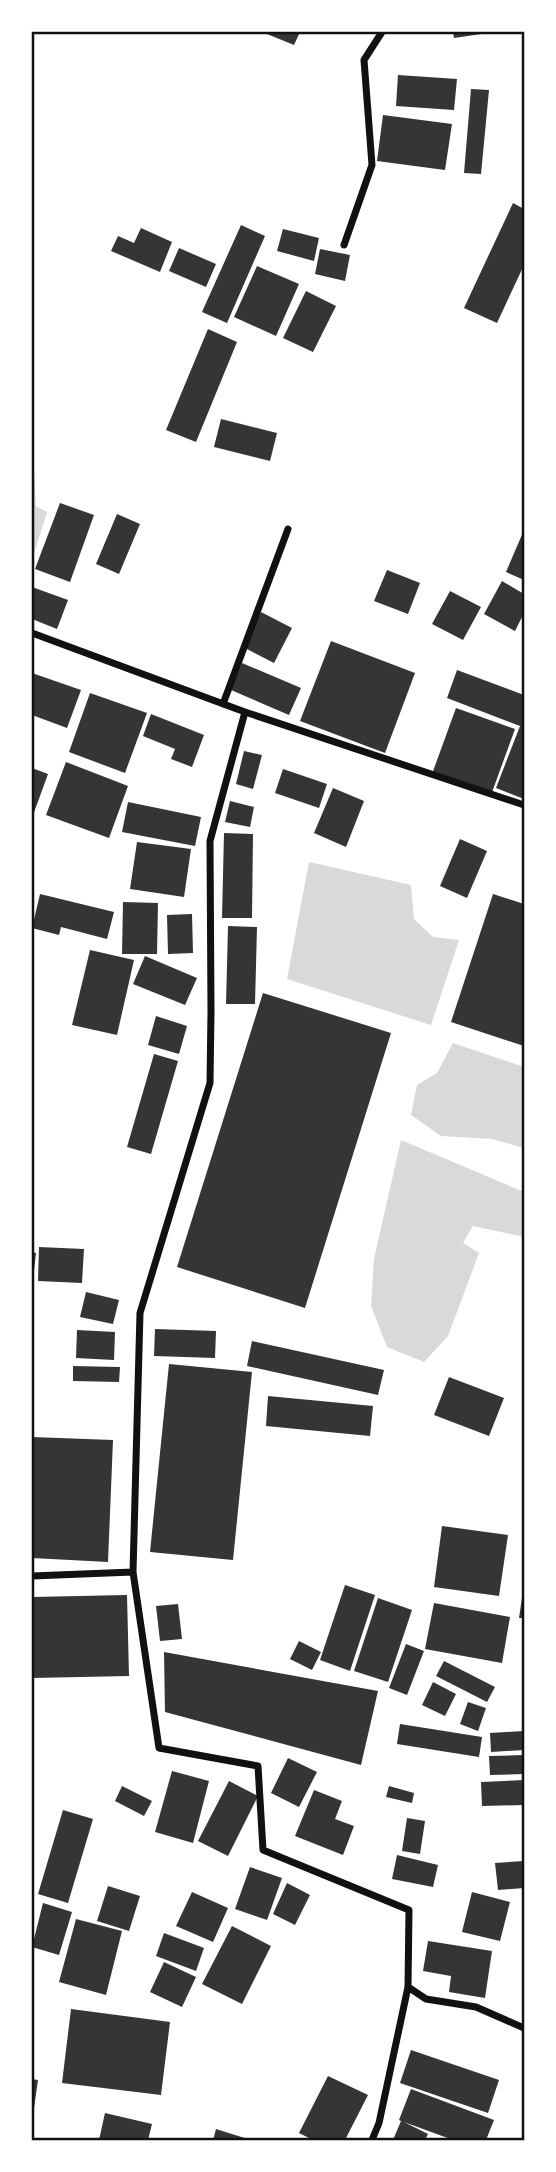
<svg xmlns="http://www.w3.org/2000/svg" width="556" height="2172" font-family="Signika,sans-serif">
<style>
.water{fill:#d9d9d9}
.building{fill:#353535}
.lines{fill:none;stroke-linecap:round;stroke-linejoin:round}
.minor{stroke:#111;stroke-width:7}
.neatline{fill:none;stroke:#111;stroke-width:2.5}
</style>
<rect width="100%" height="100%" fill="#fff"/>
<path class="water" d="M 32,434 L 36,506 L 47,512 L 32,560 Z
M 309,862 L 411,885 L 414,919 L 433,937 L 459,940 L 431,1025 L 287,979 Z
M 453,1043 L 524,1067 L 524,1148 L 492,1139 L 441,1136 L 411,1115 L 417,1085 L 437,1073 Z
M 401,1140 L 524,1192 L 524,1237 L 473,1226 L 463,1243 L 479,1253 L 448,1336 L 424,1362 L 387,1347 L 371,1306 L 374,1259 Z"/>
<path class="building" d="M 262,32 L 300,32 L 294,45 Z
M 453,32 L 488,32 L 488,33 L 454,38 Z
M 398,75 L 457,79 L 454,110 L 396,106 Z
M 471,89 L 489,90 L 481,174 L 464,173 Z
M 383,115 L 452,124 L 445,170 L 377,161 Z
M 513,203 L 524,209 L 524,265 L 497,323 L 464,308 Z
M 241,225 L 265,236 L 227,323 L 202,312 Z
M 141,228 L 172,242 L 160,272 L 111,251 L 118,236 L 134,243 Z
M 283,229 L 319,238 L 314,261 L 277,251 Z
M 179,248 L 216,264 L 206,287 L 169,271 Z
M 320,249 L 350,255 L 345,281 L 315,274 Z
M 257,266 L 299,284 L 276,336 L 234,317 Z
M 306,291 L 336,306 L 313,352 L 283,338 Z
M 208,329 L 237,342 L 196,442 L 166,430 Z
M 221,419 L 277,433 L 270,461 L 214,447 Z
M 60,503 L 94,515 L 70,582 L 35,569 Z
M 117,514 L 140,524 L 119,574 L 96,564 Z
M 524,530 L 524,580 L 506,572 Z
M 387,570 L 420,583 L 408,614 L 374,601 Z
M 502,581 L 524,594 L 524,613 L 515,631 L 484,614 Z
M 32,587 L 68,600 L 57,629 L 32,619 Z
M 450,591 L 481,607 L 463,640 L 432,624 Z
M 261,612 L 292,628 L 274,663 L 243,647 Z
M 331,641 L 415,673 L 385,753 L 300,721 Z
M 242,663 L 301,688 L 289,715 L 231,690 Z
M 457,670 L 524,695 L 524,799 L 496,788 L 520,726 L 447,698 Z
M 32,673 L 81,690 L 67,728 L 32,715 Z
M 90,693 L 147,713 L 125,773 L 69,752 Z
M 456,708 L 515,729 L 491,795 L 432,774 Z
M 151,714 L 204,735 L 192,767 L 171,759 L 175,749 L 143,736 Z
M 244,751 L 262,755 L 253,789 L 236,784 Z
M 66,762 L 128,786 L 109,838 L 46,815 Z
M 32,768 L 48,774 L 32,818 Z
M 283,769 L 327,784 L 319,808 L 275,793 Z
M 333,788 L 364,801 L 346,847 L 314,833 Z
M 230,801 L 254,807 L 250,827 L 225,822 Z
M 128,802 L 201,817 L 195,846 L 122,832 Z
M 224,833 L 253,834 L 252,918 L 222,918 Z
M 460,839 L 487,851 L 467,898 L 440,886 Z
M 137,842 L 191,849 L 184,897 L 130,889 Z
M 40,894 L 114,912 L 107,939 L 61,927 L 59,935 L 32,928 Z
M 493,894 L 524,904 L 524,1046 L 451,1022 Z
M 123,902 L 158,903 L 157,954 L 122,954 Z
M 192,914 L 193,953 L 168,954 L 167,915 Z
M 228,926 L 257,927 L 255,1004 L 226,1004 Z
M 90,950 L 134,960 L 117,1035 L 72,1025 Z
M 145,956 L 197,978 L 185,1005 L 133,984 Z
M 263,993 L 391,1033 L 305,1308 L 177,1267 Z
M 156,1016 L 187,1026 L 179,1054 L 148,1045 Z
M 154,1054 L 178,1061 L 151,1154 L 127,1147 Z
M 39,1247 L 84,1249 L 82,1283 L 38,1281 Z
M 32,1252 L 36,1253 L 33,1279 L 32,1279 Z
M 86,1292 L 119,1300 L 113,1324 L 80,1317 Z
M 155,1329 L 216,1331 L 215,1358 L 154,1356 Z
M 77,1330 L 115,1332 L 114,1360 L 76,1358 Z
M 252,1341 L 384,1370 L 378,1395 L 247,1366 Z
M 169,1364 L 252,1372 L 233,1560 L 150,1552 Z
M 73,1366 L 120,1367 L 119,1382 L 73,1381 Z
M 449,1377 L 504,1398 L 489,1436 L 434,1415 Z
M 268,1396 L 373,1406 L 370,1436 L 266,1426 Z
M 32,1437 L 113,1440 L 108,1562 L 32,1558 Z
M 442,1526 L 508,1535 L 499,1596 L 434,1587 Z
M 345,1585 L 375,1595 L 350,1671 L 320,1660 Z
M 523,1591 L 524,1591 L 524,1618 L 519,1618 Z
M 127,1595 L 129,1676 L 32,1678 L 32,1597 Z
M 378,1598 L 412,1610 L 388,1682 L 354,1671 Z
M 434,1603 L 510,1617 L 502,1663 L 425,1649 Z
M 178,1604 L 182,1639 L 160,1641 L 156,1606 Z
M 299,1641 L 321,1652 L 312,1670 L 290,1659 Z
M 406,1644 L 424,1651 L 407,1695 L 389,1688 Z
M 164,1652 L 378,1691 L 361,1765 L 165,1712 Z
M 444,1661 L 495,1687 L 487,1702 L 436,1676 Z
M 433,1682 L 456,1694 L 445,1716 L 422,1705 Z
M 468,1702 L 486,1708 L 478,1731 L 460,1724 Z
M 400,1724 L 482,1737 L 479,1757 L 397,1744 Z
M 524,1731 L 524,1750 L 491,1752 L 490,1733 Z
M 524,1755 L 524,1774 L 490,1775 L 489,1756 Z
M 288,1758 L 317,1772 L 299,1807 L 271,1793 Z
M 172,1771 L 209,1781 L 193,1843 L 155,1832 Z
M 524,1780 L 524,1805 L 482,1806 L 481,1782 Z
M 229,1781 L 258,1796 L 228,1856 L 198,1841 Z
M 122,1786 L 152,1801 L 144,1816 L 115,1801 Z
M 389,1786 L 414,1793 L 412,1803 L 386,1797 Z
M 314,1790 L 342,1801 L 335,1819 L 354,1826 L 343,1855 L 295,1836 Z
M 63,1810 L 93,1819 L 68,1903 L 38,1894 Z
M 407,1818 L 425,1821 L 420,1854 L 402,1851 Z
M 397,1855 L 438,1865 L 433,1887 L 392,1879 Z
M 524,1861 L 524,1888 L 498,1890 L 495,1863 Z
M 250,1867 L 282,1878 L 267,1920 L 235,1909 Z
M 287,1883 L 310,1895 L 295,1925 L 273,1914 Z
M 108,1886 L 140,1896 L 129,1931 L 97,1921 Z
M 192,1892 L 228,1908 L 213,1942 L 176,1926 Z
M 472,1892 L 510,1902 L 500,1941 L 462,1932 Z
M 43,1903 L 72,1912 L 59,1955 L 32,1947 Z
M 76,1919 L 122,1931 L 106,1995 L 59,1982 Z
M 232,1926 L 271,1946 L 242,2004 L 202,1984 Z
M 164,1933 L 204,1948 L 196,1971 L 156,1956 Z
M 428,1941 L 492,1951 L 485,1998 L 449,1992 L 451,1976 L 423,1971 Z
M 164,1962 L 196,1977 L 182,2007 L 150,1992 Z
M 71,2009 L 170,2022 L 161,2095 L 62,2083 Z
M 411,2050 L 499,2080 L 488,2113 L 400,2083 Z
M 328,2076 L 368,2095 L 345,2140 L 313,2140 L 299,2133 Z
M 32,2079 L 38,2080 L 33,2115 L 32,2115 Z
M 411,2089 L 494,2120 L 486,2140 L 453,2140 L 404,2122 L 428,2134 L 425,2140 L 393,2140 L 401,2121 L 399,2120 Z
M 105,2113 L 152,2124 L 148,2140 L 99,2140 Z
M 216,2129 L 251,2140 L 213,2140 Z"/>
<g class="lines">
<path class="minor" d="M 344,245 L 372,165 L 364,60 L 382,32
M 32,633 L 245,712 L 524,805
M 223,704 L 288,529
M 245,712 L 210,841 L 211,1012 L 210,1083 L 140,1313 L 133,1572 L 159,1748 L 258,1766 L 263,1850 L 409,1910 L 408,1987 L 379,2123 L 372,2140
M 32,1576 L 133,1572
M 408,1987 L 426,1999 L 476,2007 L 524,2028"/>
</g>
<rect width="556" height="2172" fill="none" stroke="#ffffff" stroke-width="66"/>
<rect x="33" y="33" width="490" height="2106" class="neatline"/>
</svg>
